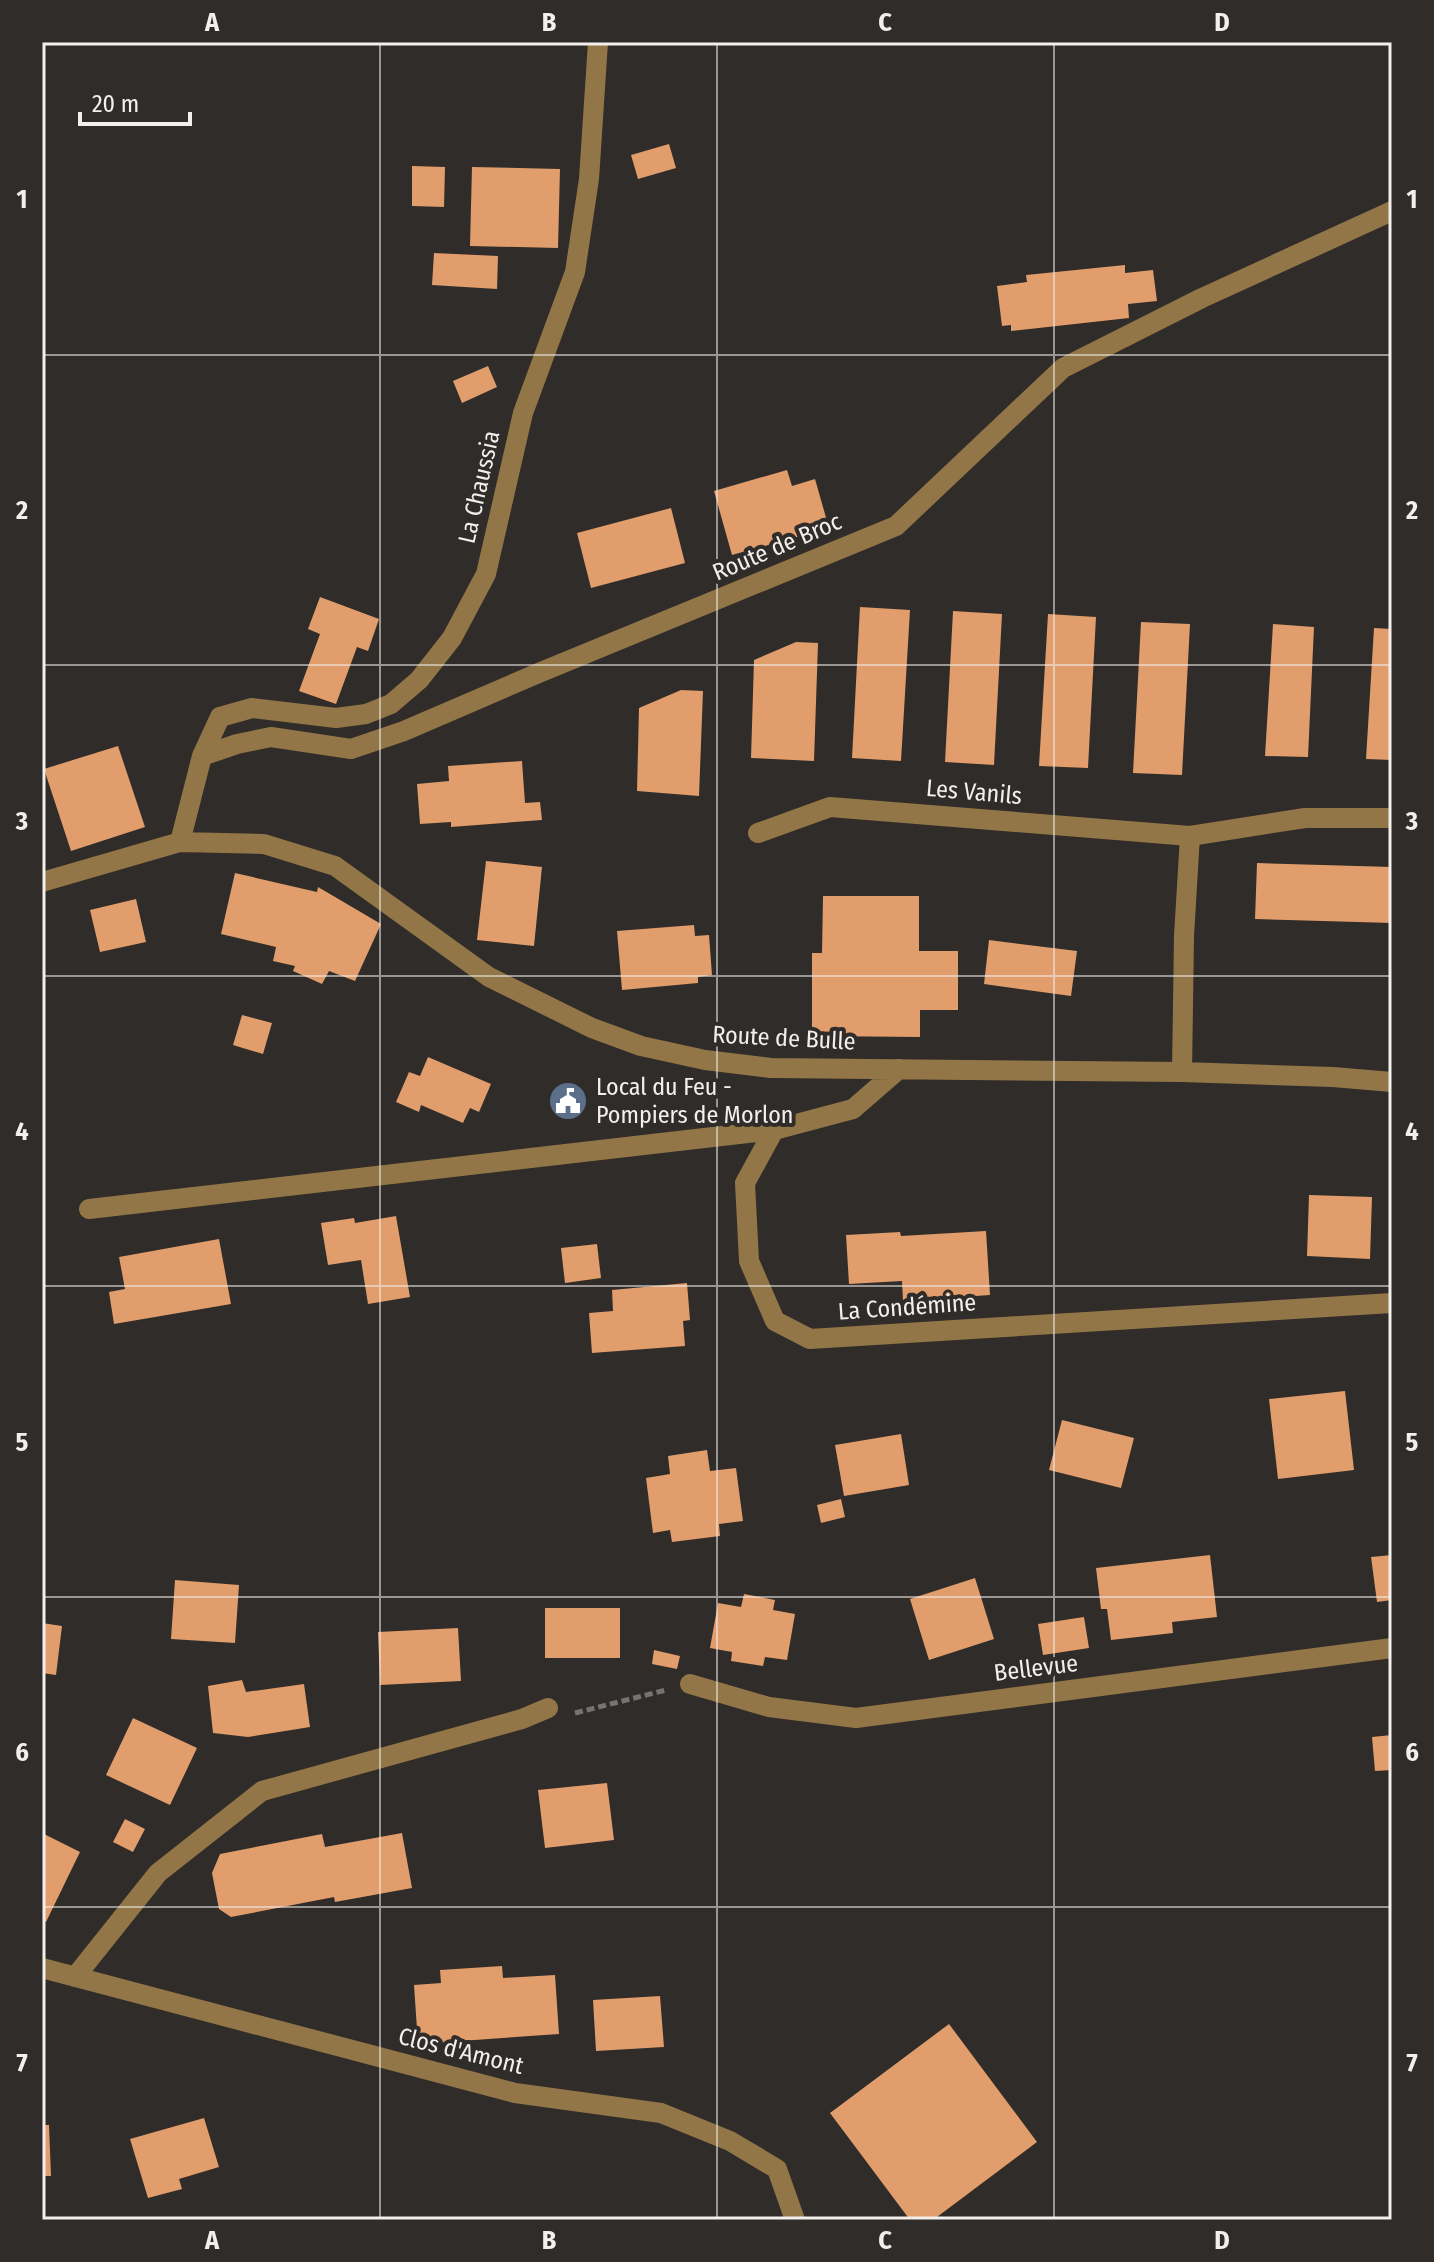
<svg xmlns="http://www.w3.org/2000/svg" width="1434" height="2262" font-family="'Fira Sans Condensed',sans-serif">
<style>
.building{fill:#e19d6c}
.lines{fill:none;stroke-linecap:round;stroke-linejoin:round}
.path{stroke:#777370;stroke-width:5;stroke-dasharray:8 4;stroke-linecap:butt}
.minor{stroke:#937647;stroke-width:20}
.grid{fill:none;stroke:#f2efed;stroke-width:2;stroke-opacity:0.55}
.labels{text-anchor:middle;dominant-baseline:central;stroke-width:8;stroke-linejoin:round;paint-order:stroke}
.street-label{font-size:24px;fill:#f2efed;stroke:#302c29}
.poi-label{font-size:24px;fill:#f2efed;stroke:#302c29;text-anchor:start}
.neatline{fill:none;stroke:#f2efed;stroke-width:3}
.grid-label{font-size:26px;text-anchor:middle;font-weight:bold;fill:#f2efed}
</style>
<rect width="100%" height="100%" fill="#302c29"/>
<path class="building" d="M 669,144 L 676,168 L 638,179 L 631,155 Z
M 412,166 L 445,167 L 444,207 L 412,206 Z
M 472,167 L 560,169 L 558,248 L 470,246 Z
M 434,253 L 498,256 L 497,289 L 432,285 Z
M 1125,265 L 1125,273 L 1153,270 L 1157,301 L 1128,304 L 1129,318 L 1011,331 L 1011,325 L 1002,326 L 997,286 L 1027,282 L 1026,275 Z
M 488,366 L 497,387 L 462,403 L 453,381 Z
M 787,470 L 792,486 L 815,479 L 829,528 L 732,555 L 714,491 Z
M 671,508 L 685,563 L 591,588 L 577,533 Z
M 320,597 L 379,619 L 368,651 L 357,647 L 336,704 L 299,691 L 320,634 L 308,629 Z
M 860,607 L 910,610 L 901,761 L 852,758 Z
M 953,611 L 1002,614 L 994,765 L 945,762 Z
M 1048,614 L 1096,617 L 1088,768 L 1039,766 Z
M 1141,622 L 1190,624 L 1182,775 L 1133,773 Z
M 1273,624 L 1314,627 L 1308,757 L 1265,756 Z
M 1374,628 L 1392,629 L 1392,760 L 1366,759 Z
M 796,642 L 818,643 L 814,761 L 751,758 L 754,660 Z
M 681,690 L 703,691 L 699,796 L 637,791 L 639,708 Z
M 118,746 L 145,827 L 71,851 L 44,769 Z
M 522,761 L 525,803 L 540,802 L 542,820 L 451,827 L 451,822 L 420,824 L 417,784 L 449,781 L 448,766 Z
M 486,861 L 542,867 L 534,946 L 477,940 Z
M 1257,863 L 1392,867 L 1392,923 L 1255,919 Z
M 235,873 L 317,892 L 318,887 L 381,924 L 355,981 L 329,971 L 322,984 L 293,971 L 295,966 L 273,961 L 276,947 L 221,934 Z
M 823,896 L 919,896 L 919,951 L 958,951 L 958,1010 L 920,1010 L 920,1037 L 812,1036 L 812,953 L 822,953 Z
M 136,899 L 146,942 L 100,952 L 90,910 Z
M 694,925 L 695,936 L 709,935 L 712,975 L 698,977 L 698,983 L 622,990 L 617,931 Z
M 989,940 L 1077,951 L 1071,996 L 984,984 Z
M 242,1015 L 272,1023 L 263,1054 L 233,1045 Z
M 428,1057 L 491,1084 L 479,1112 L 470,1108 L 463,1123 L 421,1105 L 419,1112 L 396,1102 L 409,1072 L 420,1076 Z
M 1309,1195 L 1372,1197 L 1370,1259 L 1307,1256 Z
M 396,1216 L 410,1297 L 368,1304 L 361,1260 L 328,1265 L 321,1223 L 354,1218 L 355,1223 Z
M 986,1231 L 990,1295 L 903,1301 L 902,1281 L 849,1284 L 846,1235 L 900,1232 L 901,1236 Z
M 219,1239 L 231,1304 L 114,1324 L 109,1292 L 125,1289 L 119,1257 Z
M 597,1244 L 601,1278 L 565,1283 L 561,1248 Z
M 687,1283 L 690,1320 L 683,1321 L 685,1346 L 592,1353 L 589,1313 L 613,1311 L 612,1290 Z
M 1345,1391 L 1354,1470 L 1278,1479 L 1269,1399 Z
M 1062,1420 L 1134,1438 L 1121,1488 L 1049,1470 Z
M 901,1434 L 909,1485 L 844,1496 L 835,1445 Z
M 707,1450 L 710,1471 L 736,1468 L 743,1521 L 719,1524 L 720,1536 L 672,1542 L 670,1530 L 653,1533 L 646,1478 L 670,1474 L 668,1456 Z
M 841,1499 L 845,1517 L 821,1523 L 817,1505 Z
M 1210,1555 L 1217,1617 L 1172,1622 L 1173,1633 L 1111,1640 L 1107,1609 L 1101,1609 L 1096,1568 Z
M 1392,1555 L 1392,1600 L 1377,1602 L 1371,1557 Z
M 975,1578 L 994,1639 L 929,1660 L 910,1599 Z
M 175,1580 L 239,1585 L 235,1643 L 171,1639 Z
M 744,1594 L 775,1600 L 773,1610 L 795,1614 L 787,1660 L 765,1657 L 763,1666 L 731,1661 L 732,1652 L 710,1648 L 718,1603 L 741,1607 Z
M 545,1608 L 620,1608 L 620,1658 L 545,1658 Z
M 1084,1617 L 1089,1648 L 1043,1655 L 1038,1624 Z
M 42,1623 L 62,1626 L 56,1675 L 42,1673 Z
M 458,1628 L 461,1681 L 380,1685 L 378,1632 Z
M 654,1650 L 680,1656 L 677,1669 L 652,1664 Z
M 242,1680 L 246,1692 L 304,1684 L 310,1727 L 248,1737 L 213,1733 L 208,1686 Z
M 133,1718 L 197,1748 L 170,1805 L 106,1775 Z
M 1392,1735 L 1392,1770 L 1375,1771 L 1372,1737 Z
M 607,1783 L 614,1840 L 545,1848 L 538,1790 Z
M 125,1819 L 145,1829 L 133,1852 L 113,1842 Z
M 42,1833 L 80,1852 L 46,1922 L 42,1921 Z
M 402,1833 L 412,1888 L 335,1902 L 334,1897 L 231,1917 L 219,1909 L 212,1873 L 220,1854 L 322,1834 L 325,1847 Z
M 502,1966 L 503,1978 L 555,1975 L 559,2034 L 418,2044 L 414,1985 L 441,1983 L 440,1970 Z
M 660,1996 L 664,2047 L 596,2051 L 593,2000 Z
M 949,2024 L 1037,2142 L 933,2220 L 910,2220 L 830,2113 Z
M 204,2118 L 219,2167 L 179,2179 L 182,2189 L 148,2198 L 130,2139 Z
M 42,2125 L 49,2125 L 51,2176 L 42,2176 Z"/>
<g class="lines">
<path class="path" d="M 575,1713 L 666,1690"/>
<path class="minor" d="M 202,756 L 220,717 L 252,708 L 336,718 L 366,714 L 391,704 L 419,680 L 452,638 L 486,574 L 523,413 L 575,272 L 589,179 L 598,42
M 758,833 L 830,807 L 1190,836
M 180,842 L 202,756 L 237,744 L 271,737 L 351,749 L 404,731 L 541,672 L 896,526 L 1063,368 L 1202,298 L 1392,211
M 42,882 L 180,842 L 264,844 L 335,866 L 489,977 L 592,1028 L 641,1046 L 705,1060 L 771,1068 L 1182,1072 L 1333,1077 L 1392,1082
M 899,1069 L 853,1109 L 774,1130 L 745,1183 L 749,1261 L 775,1321 L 810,1339 L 1392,1303
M 1182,1072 L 1184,936 L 1190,836 L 1305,818 L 1392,818
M 89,1209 L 774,1130
M 690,1684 L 769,1707 L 856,1718 L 1392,1648
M 42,1968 L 515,2093 L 661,2113 L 730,2141 L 777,2169 L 795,2220
M 75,1977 L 158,1873 L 262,1791 L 522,1719 L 548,1708"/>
</g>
<path class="grid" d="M 380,42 L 380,2220M 717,42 L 717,2220M 1054,42 L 1054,2220M 42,355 L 1392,355M 42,665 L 1392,665M 42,976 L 1392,976M 42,1286 L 1392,1286M 42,1597 L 1392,1597M 42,1907 L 1392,1907"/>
<defs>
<symbol id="civic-disc" viewBox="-11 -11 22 22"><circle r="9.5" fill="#5c6f8a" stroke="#302c29"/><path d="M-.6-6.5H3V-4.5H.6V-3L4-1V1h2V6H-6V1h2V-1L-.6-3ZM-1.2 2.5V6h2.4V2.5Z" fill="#fff"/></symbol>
</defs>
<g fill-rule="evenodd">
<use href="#civic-disc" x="546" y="1079" width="44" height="44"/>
</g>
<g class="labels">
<g class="street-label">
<text transform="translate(479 487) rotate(-77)">La Chaussia</text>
<text transform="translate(777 547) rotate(-23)">Route de Broc</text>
<text transform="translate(974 792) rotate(5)">Les Vanils</text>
<text transform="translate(784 1038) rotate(3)">Route de Bulle</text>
<text transform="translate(907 1307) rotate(-4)">La Condémine</text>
<text transform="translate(1036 1668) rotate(-7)">Bellevue</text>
<text transform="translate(461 2051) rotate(14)">Clos d'Amont</text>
</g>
<g class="poi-label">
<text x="596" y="1087">Local du Feu -<tspan x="596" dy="28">Pompiers de Morlon</tspan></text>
</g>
</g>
<rect width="1434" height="2262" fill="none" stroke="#302c29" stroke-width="88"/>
<path d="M80 112v12h110v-12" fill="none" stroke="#f2efed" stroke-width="4"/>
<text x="92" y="112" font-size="24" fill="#f2efed" stroke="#302c29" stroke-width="6" paint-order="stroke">20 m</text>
<rect x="44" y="44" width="1346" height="2174" class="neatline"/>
<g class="grid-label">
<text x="212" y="31">A</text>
<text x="549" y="31">B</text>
<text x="885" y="31">C</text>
<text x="1222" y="31">D</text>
<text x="22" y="208">1</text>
<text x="1412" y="208">1</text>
<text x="22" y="519">2</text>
<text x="1412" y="519">2</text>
<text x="22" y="830">3</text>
<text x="1412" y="830">3</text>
<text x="22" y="1140">4</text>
<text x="1412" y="1140">4</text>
<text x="22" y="1451">5</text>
<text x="1412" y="1451">5</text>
<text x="22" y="1761">6</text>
<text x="1412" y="1761">6</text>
<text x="22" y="2072">7</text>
<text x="1412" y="2072">7</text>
<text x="212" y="2249">A</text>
<text x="549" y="2249">B</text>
<text x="885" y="2249">C</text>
<text x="1222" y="2249">D</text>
</g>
</svg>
